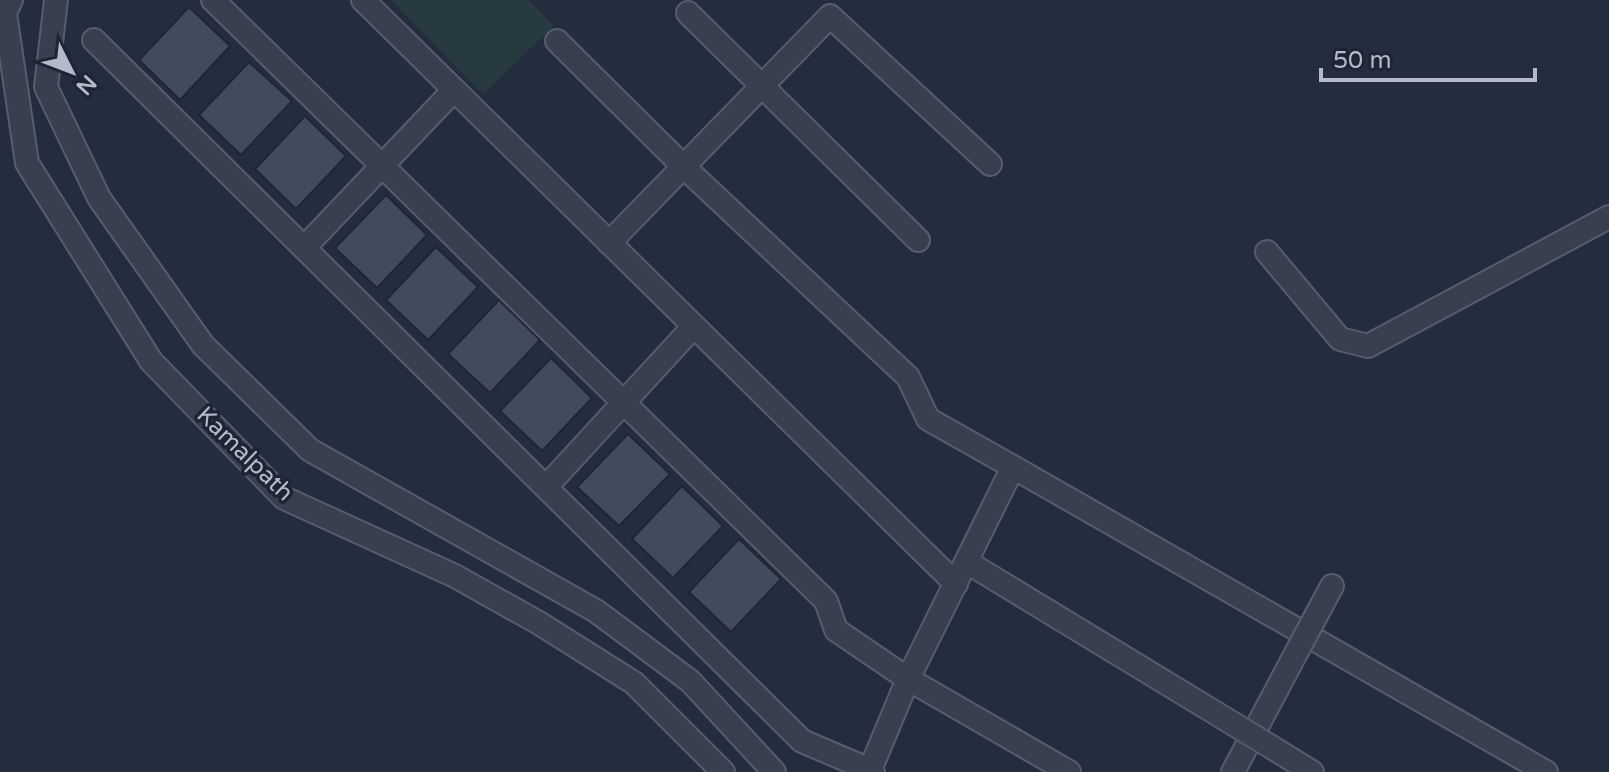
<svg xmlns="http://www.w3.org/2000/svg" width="1609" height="772" font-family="'Varela Round',sans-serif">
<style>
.green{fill:#263a3f}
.building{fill:#414b5d;stroke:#1f2635;stroke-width:2}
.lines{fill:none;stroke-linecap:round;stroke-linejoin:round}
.minor-casing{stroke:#565d6c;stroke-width:26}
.minor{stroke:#383f4e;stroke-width:22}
.minor-bridge-casing{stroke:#565d6c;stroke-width:26;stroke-linecap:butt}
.minor-bridge{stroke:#383f4e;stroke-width:22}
.labels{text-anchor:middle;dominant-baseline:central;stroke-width:7;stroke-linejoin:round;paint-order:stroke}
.street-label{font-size:24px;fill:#b4bac9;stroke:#1d2433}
</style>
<rect width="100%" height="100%" fill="#242d3e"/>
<path class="green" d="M 391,0 L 529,0 L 554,26 L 483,94 Z"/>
<path class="building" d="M 189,7 L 230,46 L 180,100 L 139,60 Z
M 249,62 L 292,101 L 241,155 L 199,115 Z
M 305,116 L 346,156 L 296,209 L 255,169 Z
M 386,195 L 427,235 L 377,288 L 335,248 Z
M 436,247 L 478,287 L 428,340 L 386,300 Z
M 499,300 L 540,340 L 490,393 L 448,354 Z
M 551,358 L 592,398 L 542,451 L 500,411 Z
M 628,434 L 670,474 L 619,526 L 577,487 Z
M 682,486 L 723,526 L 673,578 L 632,539 Z
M 739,539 L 781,579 L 731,632 L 689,592 Z"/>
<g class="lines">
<defs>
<path id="minor" d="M 11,0 L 5,13 L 27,163 L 151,361 L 284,498 L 455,576 L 539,623 L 634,683 L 723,772
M 56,0 L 46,87 L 99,198 L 203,345 L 310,450 L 596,611 L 690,681 L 774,772
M 213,0 L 826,601 L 836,630 L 908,679 L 1013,467 L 1546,772
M 363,0 L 956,584
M 688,13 L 918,240
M 94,40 L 802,741 L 870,770
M 557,41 L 684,167 L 908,377 L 928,419 L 1013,467
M 609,243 L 830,16 L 990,164
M 304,248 L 454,90
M 1267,252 L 1340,339 L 1368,346 L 1609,217
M 546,487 L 694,326
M 967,562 L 1232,723
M 1317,614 L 1332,586
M 1273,748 L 1312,772
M 873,772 L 870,770 L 908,679 L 1069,772
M 1233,772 L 1295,655"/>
</defs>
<use href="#minor" class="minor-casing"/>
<use href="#minor" class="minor"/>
<defs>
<path id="minor-bridge" d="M 1295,655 L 1317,614
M 1232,723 L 1273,748"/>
</defs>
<use href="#minor-bridge" class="minor-bridge-casing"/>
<use href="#minor-bridge" class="minor-bridge"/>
</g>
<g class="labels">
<g class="street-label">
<text transform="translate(245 454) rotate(44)">Kamalpath</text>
</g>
</g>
<g transform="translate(72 72) rotate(132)" stroke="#1d2433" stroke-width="6" paint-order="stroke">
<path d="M0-6L14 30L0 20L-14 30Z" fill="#b4bac9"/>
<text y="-12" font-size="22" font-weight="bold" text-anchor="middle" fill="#b4bac9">N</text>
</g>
<path d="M1321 68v12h214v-12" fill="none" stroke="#b4bac9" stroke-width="4"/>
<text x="1333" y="68" font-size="24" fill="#b4bac9" stroke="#1d2433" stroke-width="6" paint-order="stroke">50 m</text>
</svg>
